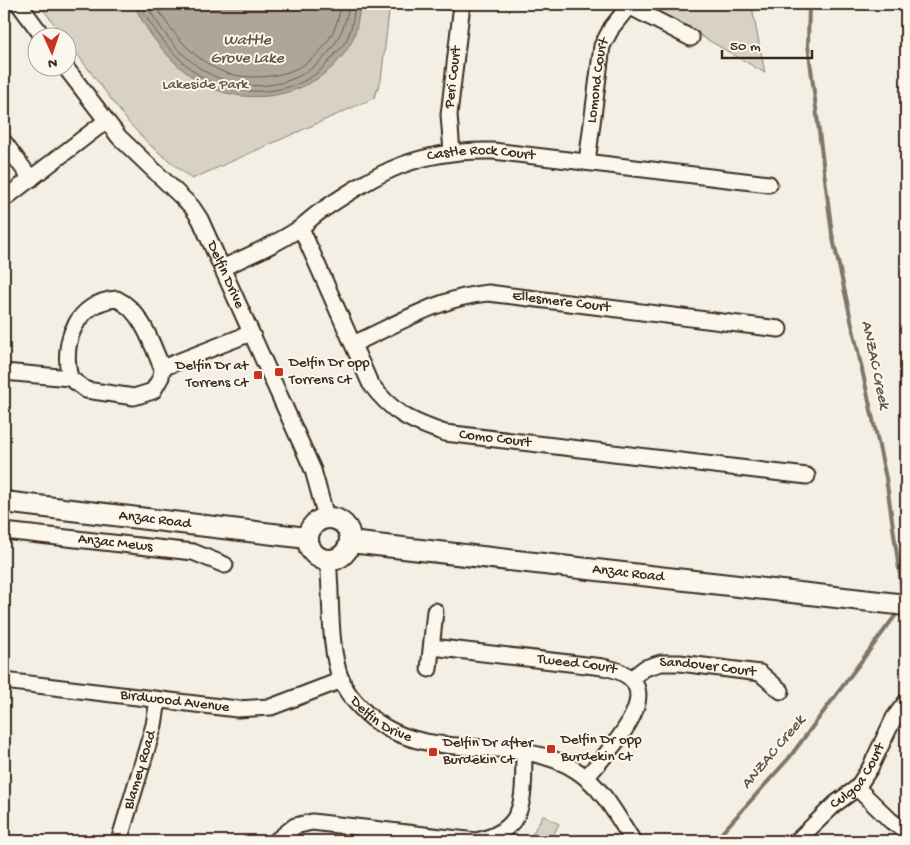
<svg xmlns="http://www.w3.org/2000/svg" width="910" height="845" font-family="'Gochi Hand',sans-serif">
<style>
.green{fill:#d8d1c6;stroke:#8a7e72}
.water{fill:#afa69a;stroke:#817468}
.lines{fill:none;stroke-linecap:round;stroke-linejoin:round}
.shore{stroke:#695c50;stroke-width:1}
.stream{stroke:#817468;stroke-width:4}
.minor-casing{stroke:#3b2a1e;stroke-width:19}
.major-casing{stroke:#3b2a1e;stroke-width:24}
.minor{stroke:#fbf7ec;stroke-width:15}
.major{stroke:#fbf7ec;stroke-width:20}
.poi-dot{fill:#c8321e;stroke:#fbf7ec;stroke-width:2}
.labels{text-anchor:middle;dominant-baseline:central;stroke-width:4;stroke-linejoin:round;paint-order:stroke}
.street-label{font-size:15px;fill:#3b2a1e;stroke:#fbf7ec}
.park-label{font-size:15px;fill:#625448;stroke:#fbf7ec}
.poi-label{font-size:15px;fill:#3b2a1e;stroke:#fbf7ec;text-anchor:start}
.water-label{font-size:16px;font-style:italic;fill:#645549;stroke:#fbf7ec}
</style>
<rect width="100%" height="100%" fill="#f3efe4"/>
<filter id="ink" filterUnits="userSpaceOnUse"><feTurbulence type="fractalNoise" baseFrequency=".02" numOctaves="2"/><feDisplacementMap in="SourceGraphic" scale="10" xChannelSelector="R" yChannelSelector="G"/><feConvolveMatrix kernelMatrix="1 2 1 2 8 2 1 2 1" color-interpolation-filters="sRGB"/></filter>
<g filter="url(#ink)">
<path class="green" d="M 39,4 L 390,4 L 381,80 L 374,98 L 192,179 L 151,146 L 129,123 L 68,42 L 68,38 L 64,37 Z
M 646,4 L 754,4 L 753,13 L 765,73 Z
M 543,815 L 559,824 L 550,841 L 536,841 L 530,838 Z"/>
<path class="water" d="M 134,4 L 360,4 C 359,15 357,30 352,41 C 327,89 266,108 217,90 C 181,77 148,38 134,4 Z"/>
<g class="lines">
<path class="shore" d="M 139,4 C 154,32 174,57 200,76 C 227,94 273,96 302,82 C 315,76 326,66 334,55 C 339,50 345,44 348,37 C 352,27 354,15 355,4
M 146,4 C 160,29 180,57 206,72 C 267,106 340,74 349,4
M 155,4 C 170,31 192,58 221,71 C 232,76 246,77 258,77 C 303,76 335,49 341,4"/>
<path class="stream" d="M 809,4 L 808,45 L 832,234 L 886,478 L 902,590 L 899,598
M 705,841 L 719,836 L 789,758 L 895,616 L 896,610"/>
<defs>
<g id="minor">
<path d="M 19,4 L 44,38"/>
<path d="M 625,4 L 691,38"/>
<path id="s1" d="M 66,68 L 119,137 L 192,207 L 200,219 L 313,470 L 326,517"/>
<path d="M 4,142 L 31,179"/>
<path id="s2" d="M 452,152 L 449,115 L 462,4"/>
<path id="s3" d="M 587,162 L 602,46 L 612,27 L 629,6"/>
<path d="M 4,199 L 106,121"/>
<path id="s4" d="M 301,228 L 370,383 C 392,413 410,421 445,433 L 807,476"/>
<path id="s5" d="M 222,268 C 248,256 277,244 300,228 C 307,223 313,216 321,211 C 380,171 419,149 493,151 L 769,184"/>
<path id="s6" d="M 353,344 C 396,325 440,297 488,293 L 779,329"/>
<path d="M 162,368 C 152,344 142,311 117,299 C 76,302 61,342 70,378 L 86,390 L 134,397 L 153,391 L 161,377 L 162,368 L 251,333"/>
<path d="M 4,372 L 70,378"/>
<path id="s7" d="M 4,531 L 193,552 L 225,565"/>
<path id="s8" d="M 328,560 C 332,597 328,645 341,680 C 345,690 353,700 361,708 C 419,770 514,729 577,771 C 603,788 617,816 633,841"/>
<path id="s9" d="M 432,647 L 603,667 C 679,681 611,747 586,778"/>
<path d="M 429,669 L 435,611"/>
<path id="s10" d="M 632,678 L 645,668 L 661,663 L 680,663 L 760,673 L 781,691"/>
<path id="s11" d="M 4,681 L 237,709 L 271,707 L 342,680"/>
<path d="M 857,788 L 891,821 L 906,831"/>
<path id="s12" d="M 119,841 L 154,725 L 158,700"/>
<path d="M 276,841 L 295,826 L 312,822 L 476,841 C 528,830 523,798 524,753"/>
<path id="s13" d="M 797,841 L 835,804 L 857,788 L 870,768 L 894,718 L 906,702"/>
</g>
<g id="major">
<path id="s14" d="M 4,502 L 307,538"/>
<circle cx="329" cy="539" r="21"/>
<path id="s15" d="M 350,542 L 906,605"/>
</g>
</defs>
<use href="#minor" class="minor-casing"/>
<use href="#major" class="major-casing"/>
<use href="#minor" class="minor"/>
<use href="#major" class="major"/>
</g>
</g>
<g class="poi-dot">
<rect x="274" y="367" width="10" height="10" rx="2.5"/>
<rect x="253" y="370" width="10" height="10" rx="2.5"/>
<rect x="546" y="744" width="10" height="10" rx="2.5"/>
<rect x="428" y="747" width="10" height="10" rx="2.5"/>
</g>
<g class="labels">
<g class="street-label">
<text stroke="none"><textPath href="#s2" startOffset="75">Peri Court</textPath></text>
<text stroke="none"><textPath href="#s3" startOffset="82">Lomond Court</textPath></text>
<text stroke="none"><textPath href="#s5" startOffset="289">Castle Rock Court</textPath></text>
<text stroke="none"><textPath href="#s1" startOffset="264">Delfin Drive</textPath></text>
<text stroke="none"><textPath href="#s6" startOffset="219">Ellesmere Court</textPath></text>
<text stroke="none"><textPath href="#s4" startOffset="312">Como Court</textPath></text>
<text stroke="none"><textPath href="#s14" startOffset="152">Anzac Road</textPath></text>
<text stroke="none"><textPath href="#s7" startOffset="112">Anzac Mews</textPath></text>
<text stroke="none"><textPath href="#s15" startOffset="280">Anzac Road</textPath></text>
<text stroke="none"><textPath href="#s9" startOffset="146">Tweed Court</textPath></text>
<text stroke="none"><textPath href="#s10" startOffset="80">Sandover Court</textPath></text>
<text stroke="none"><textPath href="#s11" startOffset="172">Birdwood Avenue</textPath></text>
<text stroke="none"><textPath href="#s8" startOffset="179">Delfin Drive</textPath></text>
<text stroke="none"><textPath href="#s12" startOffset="74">Blamey Road</textPath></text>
<text stroke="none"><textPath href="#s13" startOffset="90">Culgoa Court</textPath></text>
</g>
<g class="park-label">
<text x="205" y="85">Lakeside Park</text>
</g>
<g class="poi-label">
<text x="289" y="363">Delfin Dr opp<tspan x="289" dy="17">Torrens Ct</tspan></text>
<text x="248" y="366" text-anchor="end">Delfin Dr at<tspan x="248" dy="17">Torrens Ct</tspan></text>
<text x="561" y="740">Delfin Dr opp<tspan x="561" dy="17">Burdekin Ct</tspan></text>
<text x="443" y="743">Delfin Dr after<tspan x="443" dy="17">Burdekin Ct</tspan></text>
</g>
<g class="water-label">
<text x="247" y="41">Wattle<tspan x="247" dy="18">Grove Lake</tspan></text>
<text transform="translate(874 365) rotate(78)">ANZAC Creek</text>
<text transform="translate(774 753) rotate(-50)">ANZAC Creek</text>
</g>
</g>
<rect width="910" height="845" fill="none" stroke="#fbf7ec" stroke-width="20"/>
<rect x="10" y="10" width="890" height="825" fill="none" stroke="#3b2a1e" stroke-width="2" filter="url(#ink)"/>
<g transform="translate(52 52) rotate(177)"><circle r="24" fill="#fbf7ec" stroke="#aea59a"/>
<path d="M0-4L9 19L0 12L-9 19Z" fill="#c8321e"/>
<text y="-8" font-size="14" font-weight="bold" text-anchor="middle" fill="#3b2a1e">N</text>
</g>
<path d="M722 50v8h90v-8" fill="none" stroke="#3b2a1e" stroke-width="2.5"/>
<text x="730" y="50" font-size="15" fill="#3b2a1e" stroke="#fbf7ec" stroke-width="4" paint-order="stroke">50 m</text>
</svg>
